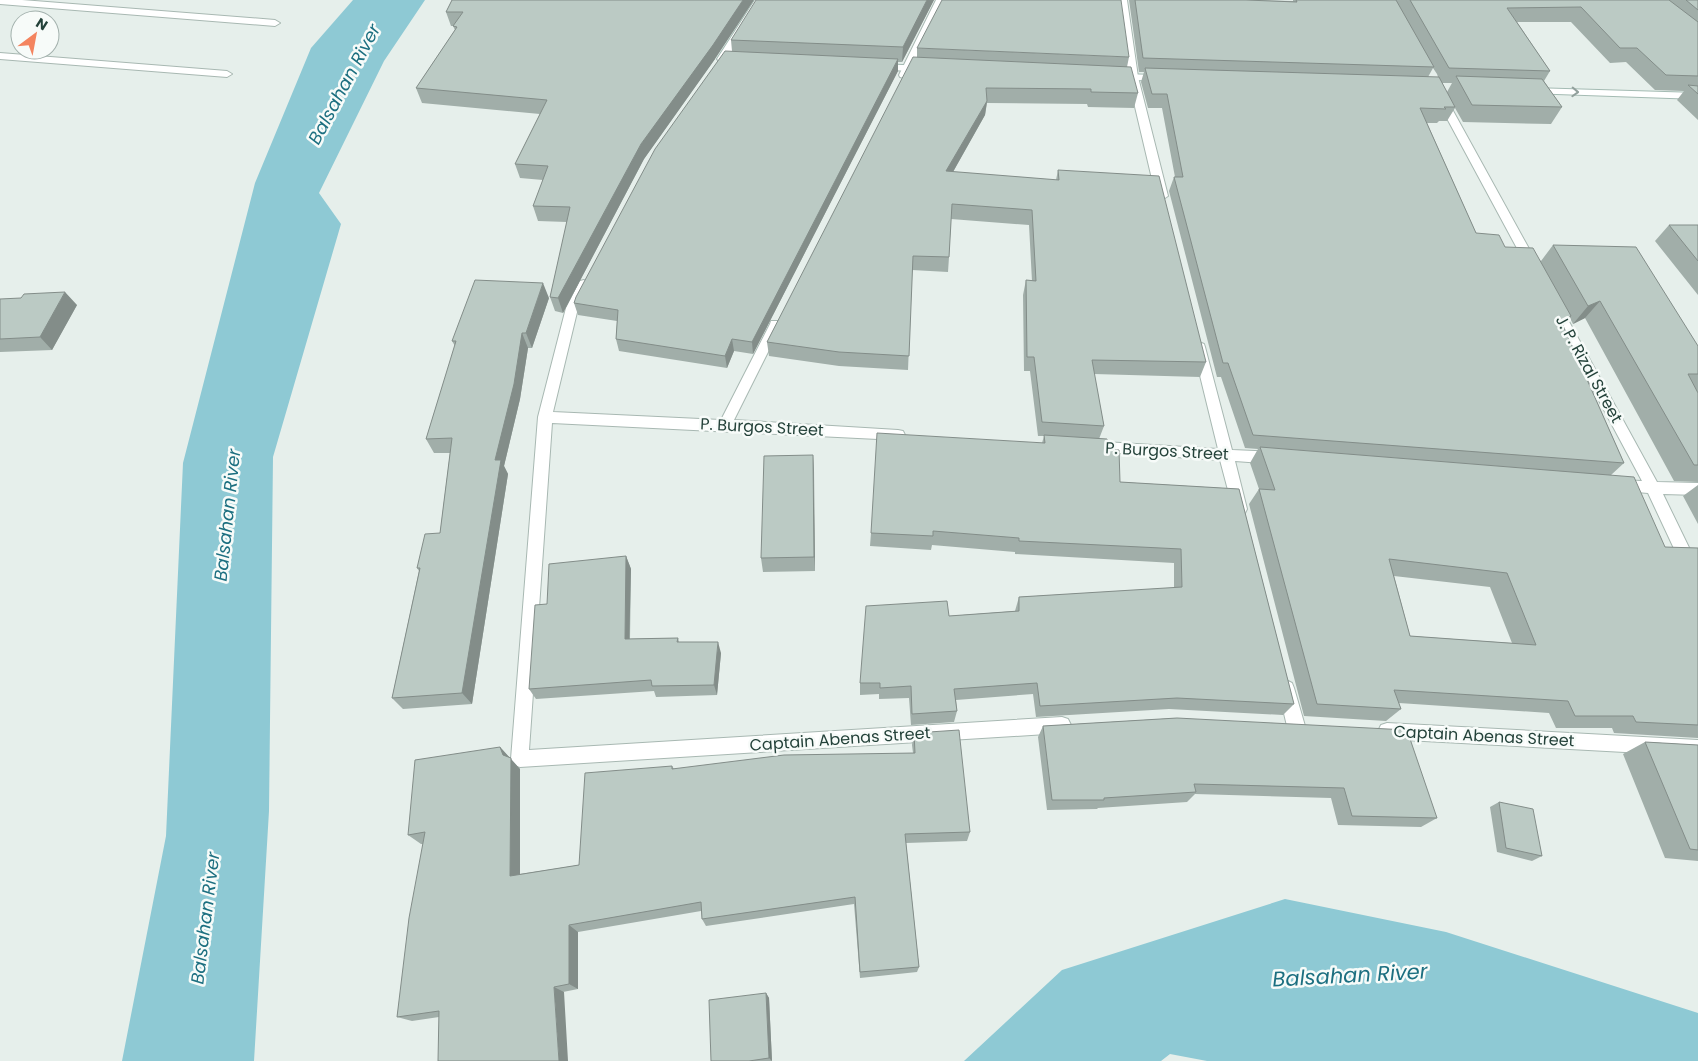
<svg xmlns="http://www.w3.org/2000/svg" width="1698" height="1061" font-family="Poppins,sans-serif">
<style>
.water{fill:#8ec9d4}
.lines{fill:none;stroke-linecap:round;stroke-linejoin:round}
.minor-casing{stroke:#a8b8b2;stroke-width:2}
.secondary-casing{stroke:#a4bbb3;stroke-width:2}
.minor{fill:#fff;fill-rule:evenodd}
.secondary{fill:#fff;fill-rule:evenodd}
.wall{fill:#a1aea9;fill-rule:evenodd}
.shaded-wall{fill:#838d89}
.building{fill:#bbcac4;stroke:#838d89;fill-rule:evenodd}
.oneway{stroke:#92a09c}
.labels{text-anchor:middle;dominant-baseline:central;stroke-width:5;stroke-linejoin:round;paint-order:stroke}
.street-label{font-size:16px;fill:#24423a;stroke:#f7fbf9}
.water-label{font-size:18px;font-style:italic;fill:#1c6f80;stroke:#f7fbf9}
.near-water-label{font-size:21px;font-style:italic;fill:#1c6f80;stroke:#f7fbf9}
</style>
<rect width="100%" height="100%" fill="#e6efeb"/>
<path class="water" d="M 353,0 L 425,0 L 384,61 L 319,193 L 341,224 L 273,457 L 269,811 L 254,1061 L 122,1061 L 166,836 L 183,463 L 255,183 L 311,48 Z
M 1285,899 L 1446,932 L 1698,1013 L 1698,1061 L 1207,1061 L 1170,1054 L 1161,1061 L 964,1061 L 1062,970 Z"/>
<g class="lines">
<defs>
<path id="minor" d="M 0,0 L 22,0 L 275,20 L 280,23 L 275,26 L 0,4 Z
M 936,0 L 946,0 L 909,75 L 904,78 L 900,77 L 899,75 Z
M 1117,0 L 1127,0 L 1138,77 L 1168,196 L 1162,200 L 1156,196 L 1128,77 Z
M 0,53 L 227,71 L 232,74 L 227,77 L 0,59 Z
M 1441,95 L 1446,98 L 1538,265 L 1536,268 L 1528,268 L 1526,265 L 1436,98 Z
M 584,280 L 590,284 L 578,308 L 553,412 L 721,420 L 770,324 L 771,321 L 781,321 L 782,324 L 734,420 L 898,430 L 903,431 L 905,435 L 903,439 L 898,440 L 552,423 L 529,750 L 1062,717 L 1068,719 L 1071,725 L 1068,731 L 1062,733 L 520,767 L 514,765 L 511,759 L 538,417 L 566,308 L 580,281 Z
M 1555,303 L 1561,307 L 1657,482 L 1698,483 L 1698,495 L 1663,494 L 1698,566 L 1698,589 L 1692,587 L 1648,493 L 1614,490 L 1612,486 L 1614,482 L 1619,480 L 1642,481 L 1549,307 Z
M 1199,342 L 1204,344 L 1205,347 L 1232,450 L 1275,452 L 1280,454 L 1282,458 L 1280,462 L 1275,464 L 1235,461 L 1247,509 L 1245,513 L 1240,515 L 1235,513 L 1233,509 L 1220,460 L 1088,451 L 1083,450 L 1081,446 L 1083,442 L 1088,441 L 1218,449 L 1193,347 L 1194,344 Z
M 1286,680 L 1292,683 L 1294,688 L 1305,726 L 1302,732 L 1296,734 L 1290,732 L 1287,726 L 1278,688 L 1280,683 Z
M 1387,723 L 1698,740 L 1698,756 L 1387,739 L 1381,737 L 1378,731 L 1381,725 Z"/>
<path id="secondary" d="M 755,0 L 765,0 L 728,57 L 737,60 L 732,63 L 719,61 L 717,59 Z
M 878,64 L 927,66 L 932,69 L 927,72 L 874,69 L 874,65 Z
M 1115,74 L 1162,75 L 1167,78 L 1162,81 L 1111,79 L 1110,77 Z
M 1532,88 L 1698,93 L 1698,99 L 1528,93 L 1528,89 Z"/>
</defs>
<use href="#minor" class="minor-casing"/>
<use href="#secondary" class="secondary-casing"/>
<use href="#minor" class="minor"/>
<use href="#secondary" class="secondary"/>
</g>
<path class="wall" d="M 452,0 L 715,59 L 644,159 L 563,313 L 555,311 L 550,297 L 567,222 L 538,221 L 533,206 L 543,180 L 520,178 L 515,164 L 540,114 L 422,103 L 416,88 L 455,30 L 453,26 L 451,26 L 446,12 Z
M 934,0 L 902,62 L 898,62 L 898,71 L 753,354 L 734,351 L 727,368 L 619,351 L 616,339 L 617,321 L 578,315 L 574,303 L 732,51 L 731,40 Z
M 1129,0 L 1246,0 L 1293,1 L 1293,0 L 1698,0 L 1698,120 L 1677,100 L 1684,91 L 1655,90 L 1626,62 L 1610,63 L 1571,22 L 1517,22 L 1550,71 L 1544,81 L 1562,107 L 1551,124 L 1463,122 L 1455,108 L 1447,121 L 1439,121 L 1437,123 L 1427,123 L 1476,233 L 1505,247 L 1541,261 L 1553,245 L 1698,346 L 1698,392 L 1697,392 L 1698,393 L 1698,482 L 1674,481 L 1585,318 L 1573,324 L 1570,318 L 1563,325 L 1624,463 L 1611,475 L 1665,547 L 1698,548 L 1698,738 L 1614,733 L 1612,728 L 1556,728 L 1549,713 L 1399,703 L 1401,709 L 1386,721 L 1304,716 L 1249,504 L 1259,489 L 1250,463 L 1258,449 L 1245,448 L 1221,377 L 1217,377 L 1169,191 L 1174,177 L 1175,177 L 1162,108 L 1148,108 L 1141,82 L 1144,72 L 1139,72 ZM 1433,68 L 1437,74 L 1438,77 L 1428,77 ZM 1442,83 L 1452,83 L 1447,92 ZM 1394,576 L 1490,587 L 1512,643 L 1410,636 Z
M 917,48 L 1129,57 L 1127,67 L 1138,93 L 1134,108 L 1088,107 L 1087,104 L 987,103 L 985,115 L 953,172 L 1056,180 L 1058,170 L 1206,362 L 1200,377 L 1094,374 L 1104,426 L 1099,439 L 1109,449 L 1120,482 L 1239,489 L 1294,704 L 1283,715 L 1169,709 L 1036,717 L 1033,694 L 956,700 L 957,711 L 954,722 L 911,725 L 909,698 L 879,699 L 879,694 L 860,695 L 860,683 L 949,616 L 1015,611 L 1019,597 L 1174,588 L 1174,563 L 1015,554 L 1015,552 L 932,545 L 931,550 L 870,546 L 871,533 L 1042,443 L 1044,436 L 1038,436 L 1030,371 L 1024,371 L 1023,295 L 1026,280 L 1032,281 L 1029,225 L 951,219 L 949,257 L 948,272 L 912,270 L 908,370 L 839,366 L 769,356 L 767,342 L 917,57 Z
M 1669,225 L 1698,225 L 1698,295 L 1655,241 Z
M 549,298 L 532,348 L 528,348 L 520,399 L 504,466 L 508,474 L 472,704 L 403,709 L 392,698 L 419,571 L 417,568 L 440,533 L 450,453 L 434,453 L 426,439 L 455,346 L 452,341 Z
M 0,299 L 77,305 L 52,350 L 0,352 Z
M 813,455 L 815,571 L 763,572 L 761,558 Z
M 1698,485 L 1698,524 L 1683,496 Z
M 626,556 L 631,569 L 630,639 L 678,638 L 679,642 L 721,653 L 717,695 L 656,697 L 654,691 L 536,699 L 529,689 L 547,604 Z
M 1177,718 L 1437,818 L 1421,827 L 1338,825 L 1331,798 L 1195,794 L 1187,802 L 1098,808 L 1097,809 L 1047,810 L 1038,737 L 1043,726 Z
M 914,733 L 970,832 L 967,841 L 906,843 L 919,967 L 917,972 L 860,978 L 854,904 L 706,926 L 702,919 L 701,911 L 578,932 L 578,989 L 439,1017 L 412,1021 L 397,1017 L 423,844 L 421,844 L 408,835 L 500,747 L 520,769 L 520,874 L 579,865 L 672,766 L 674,769 L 913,753 L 912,745 Z
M 1645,742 L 1698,745 L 1698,861 L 1665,858 L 1623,754 Z
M 1499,802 L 1542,856 L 1532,861 L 1497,852 L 1490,807 Z
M 766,993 L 769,998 L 772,1061 L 711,1061 Z"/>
<path class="shaded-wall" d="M 743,0 L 754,0 L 715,59 L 644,159 L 563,313 L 558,298 L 641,144 Z
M 927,0 L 934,0 L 902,62 L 903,47 Z
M 898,59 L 898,71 L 753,354 L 752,342 Z
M 987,101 L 985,115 L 945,186 L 946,171 Z
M 543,283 L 549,298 L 532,348 L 526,333 Z
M 65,292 L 77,305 L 52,350 L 40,337 Z
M 1600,301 L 1585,318 L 1573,324 L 1588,306 Z
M 1571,316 L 1559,330 L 1561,321 Z
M 522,333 L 528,348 L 520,399 L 504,466 L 508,474 L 472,704 L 462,693 L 495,460 Z
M 732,339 L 734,351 L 727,368 L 725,356 Z
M 813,455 L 814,470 L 815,571 L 814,557 Z
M 626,556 L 631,569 L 629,650 L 625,639 Z
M 718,642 L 721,653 L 717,695 L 714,685 Z
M 500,747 L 520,769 L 520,884 L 510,876 Z
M 569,925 L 578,932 L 578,989 L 569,984 Z
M 554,987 L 564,992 L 568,1061 L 559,1061 Z
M 766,993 L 769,998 L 772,1061 L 769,1058 Z"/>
<path class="building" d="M 452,0 L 743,0 L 713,45 L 641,144 L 558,298 L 550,297 L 570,207 L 533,206 L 548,166 L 515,164 L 547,100 L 416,88 L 457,27 L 453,26 L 463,12 L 446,12 Z
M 756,0 L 927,0 L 903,47 L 731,40 Z
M 942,0 L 1121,0 L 1129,57 L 917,48 Z
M 1135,0 L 1246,0 L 1297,2 L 1296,0 L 1396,0 L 1434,67 L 1143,58 Z
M 1410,0 L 1669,0 L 1698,22 L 1698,76 L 1666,75 L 1637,48 L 1620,48 L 1581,7 L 1507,8 L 1550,71 L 1449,68 Z
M 1686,0 L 1698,0 L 1698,10 Z
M 725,51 L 898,59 L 752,342 L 732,339 L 725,356 L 616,339 L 618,310 L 574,303 L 576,297 L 655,149 Z
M 913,57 L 1131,67 L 1138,93 L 1091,92 L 1091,89 L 986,88 L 987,101 L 946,171 L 1059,180 L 1058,170 L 1159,176 L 1206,362 L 1092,360 L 1104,426 L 1042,422 L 1034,357 L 1027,357 L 1026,280 L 1036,281 L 1032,210 L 952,204 L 949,257 L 913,256 L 909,356 L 839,352 L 767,342 Z
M 1145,68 L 1439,77 L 1455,107 L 1444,107 L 1446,109 L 1420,108 L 1476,233 L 1499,235 L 1505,247 L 1533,248 L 1571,316 L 1561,321 L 1624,463 L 1253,435 L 1228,363 L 1223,363 L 1174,177 L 1183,177 L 1167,94 L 1152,94 Z
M 1456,76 L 1542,79 L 1562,107 L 1472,105 Z
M 1688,85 L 1698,86 L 1698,94 Z
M 1669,225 L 1698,225 L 1698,261 Z
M 1553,245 L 1636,247 L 1698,346 L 1698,374 L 1688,374 L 1698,393 L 1698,465 L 1694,465 L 1600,301 L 1588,306 Z
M 475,280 L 543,283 L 526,333 L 522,333 L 514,384 L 495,460 L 501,460 L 462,693 L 392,698 L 420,568 L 417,568 L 425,534 L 440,533 L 452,438 L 426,439 L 456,341 L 452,341 Z
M 65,292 L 40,337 L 0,339 L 0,299 L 21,298 L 24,294 Z
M 877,433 L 1045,443 L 1044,435 L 1107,439 L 1109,449 L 1119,450 L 1120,482 L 1239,489 L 1294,704 L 1177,698 L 1040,706 L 1037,683 L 954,689 L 957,711 L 912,714 L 911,686 L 880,688 L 880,683 L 860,683 L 866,606 L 947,601 L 949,616 L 1019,611 L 1019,597 L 1182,587 L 1181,549 L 1019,541 L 1019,538 L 933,531 L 933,536 L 871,533 Z
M 1260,447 L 1634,477 L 1665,547 L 1698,548 L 1698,725 L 1636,722 L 1633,716 L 1575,716 L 1568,701 L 1394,690 L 1401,709 L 1317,704 L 1259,489 L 1275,490 ZM 1389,559 L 1507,573 L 1536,645 L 1410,636 Z
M 813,455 L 814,557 L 761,558 L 764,456 Z
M 626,556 L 625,639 L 678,638 L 677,642 L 718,642 L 714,685 L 652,686 L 651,680 L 529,689 L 535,605 L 547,604 L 549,564 Z
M 1177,718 L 1407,730 L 1437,818 L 1352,816 L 1344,788 L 1194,784 L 1196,792 L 1104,798 L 1104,800 L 1052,800 L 1043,726 Z
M 959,730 L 970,832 L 905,834 L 919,967 L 860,972 L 855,897 L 702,919 L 701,902 L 569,925 L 569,984 L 554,987 L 559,1061 L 438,1061 L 439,1011 L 397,1017 L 409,918 L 425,832 L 408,835 L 415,760 L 500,747 L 503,755 L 511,758 L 510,876 L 579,865 L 585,773 L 672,766 L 672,769 L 784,755 L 915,753 L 914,733 Z
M 1645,742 L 1698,745 L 1698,850 L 1690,849 Z
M 1499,802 L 1533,809 L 1542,856 L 1506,848 Z
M 766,993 L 769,1058 L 749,1061 L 711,1061 L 709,1000 Z"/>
<defs><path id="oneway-chevron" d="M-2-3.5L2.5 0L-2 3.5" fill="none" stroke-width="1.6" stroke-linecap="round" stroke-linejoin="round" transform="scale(1.25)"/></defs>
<use class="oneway" href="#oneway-chevron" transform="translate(1575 92) rotate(2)"/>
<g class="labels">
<g class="street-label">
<text transform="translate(1589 369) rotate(61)">J. P. Rizal Street</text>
<text transform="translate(762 427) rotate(3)">P. Burgos Street</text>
<text transform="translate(1167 451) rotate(3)">P. Burgos Street</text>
<text transform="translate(1484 736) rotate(3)">Captain Abenas Street</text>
<text transform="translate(840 739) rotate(-4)">Captain Abenas Street</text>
</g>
<g class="water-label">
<text transform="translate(344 84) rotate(-62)">Balsahan River</text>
<text transform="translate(227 515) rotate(-84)">Balsahan River</text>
<text transform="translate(205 918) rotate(-83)">Balsahan River</text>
</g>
<g class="near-water-label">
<text transform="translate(1350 975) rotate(-3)">Balsahan River</text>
</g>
</g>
<g transform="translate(35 35) rotate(32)"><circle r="24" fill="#f7fbf9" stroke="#a3b1ad"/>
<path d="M0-4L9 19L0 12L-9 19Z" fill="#f4845f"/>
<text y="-8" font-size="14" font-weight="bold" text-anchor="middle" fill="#24423a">N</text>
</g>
</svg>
